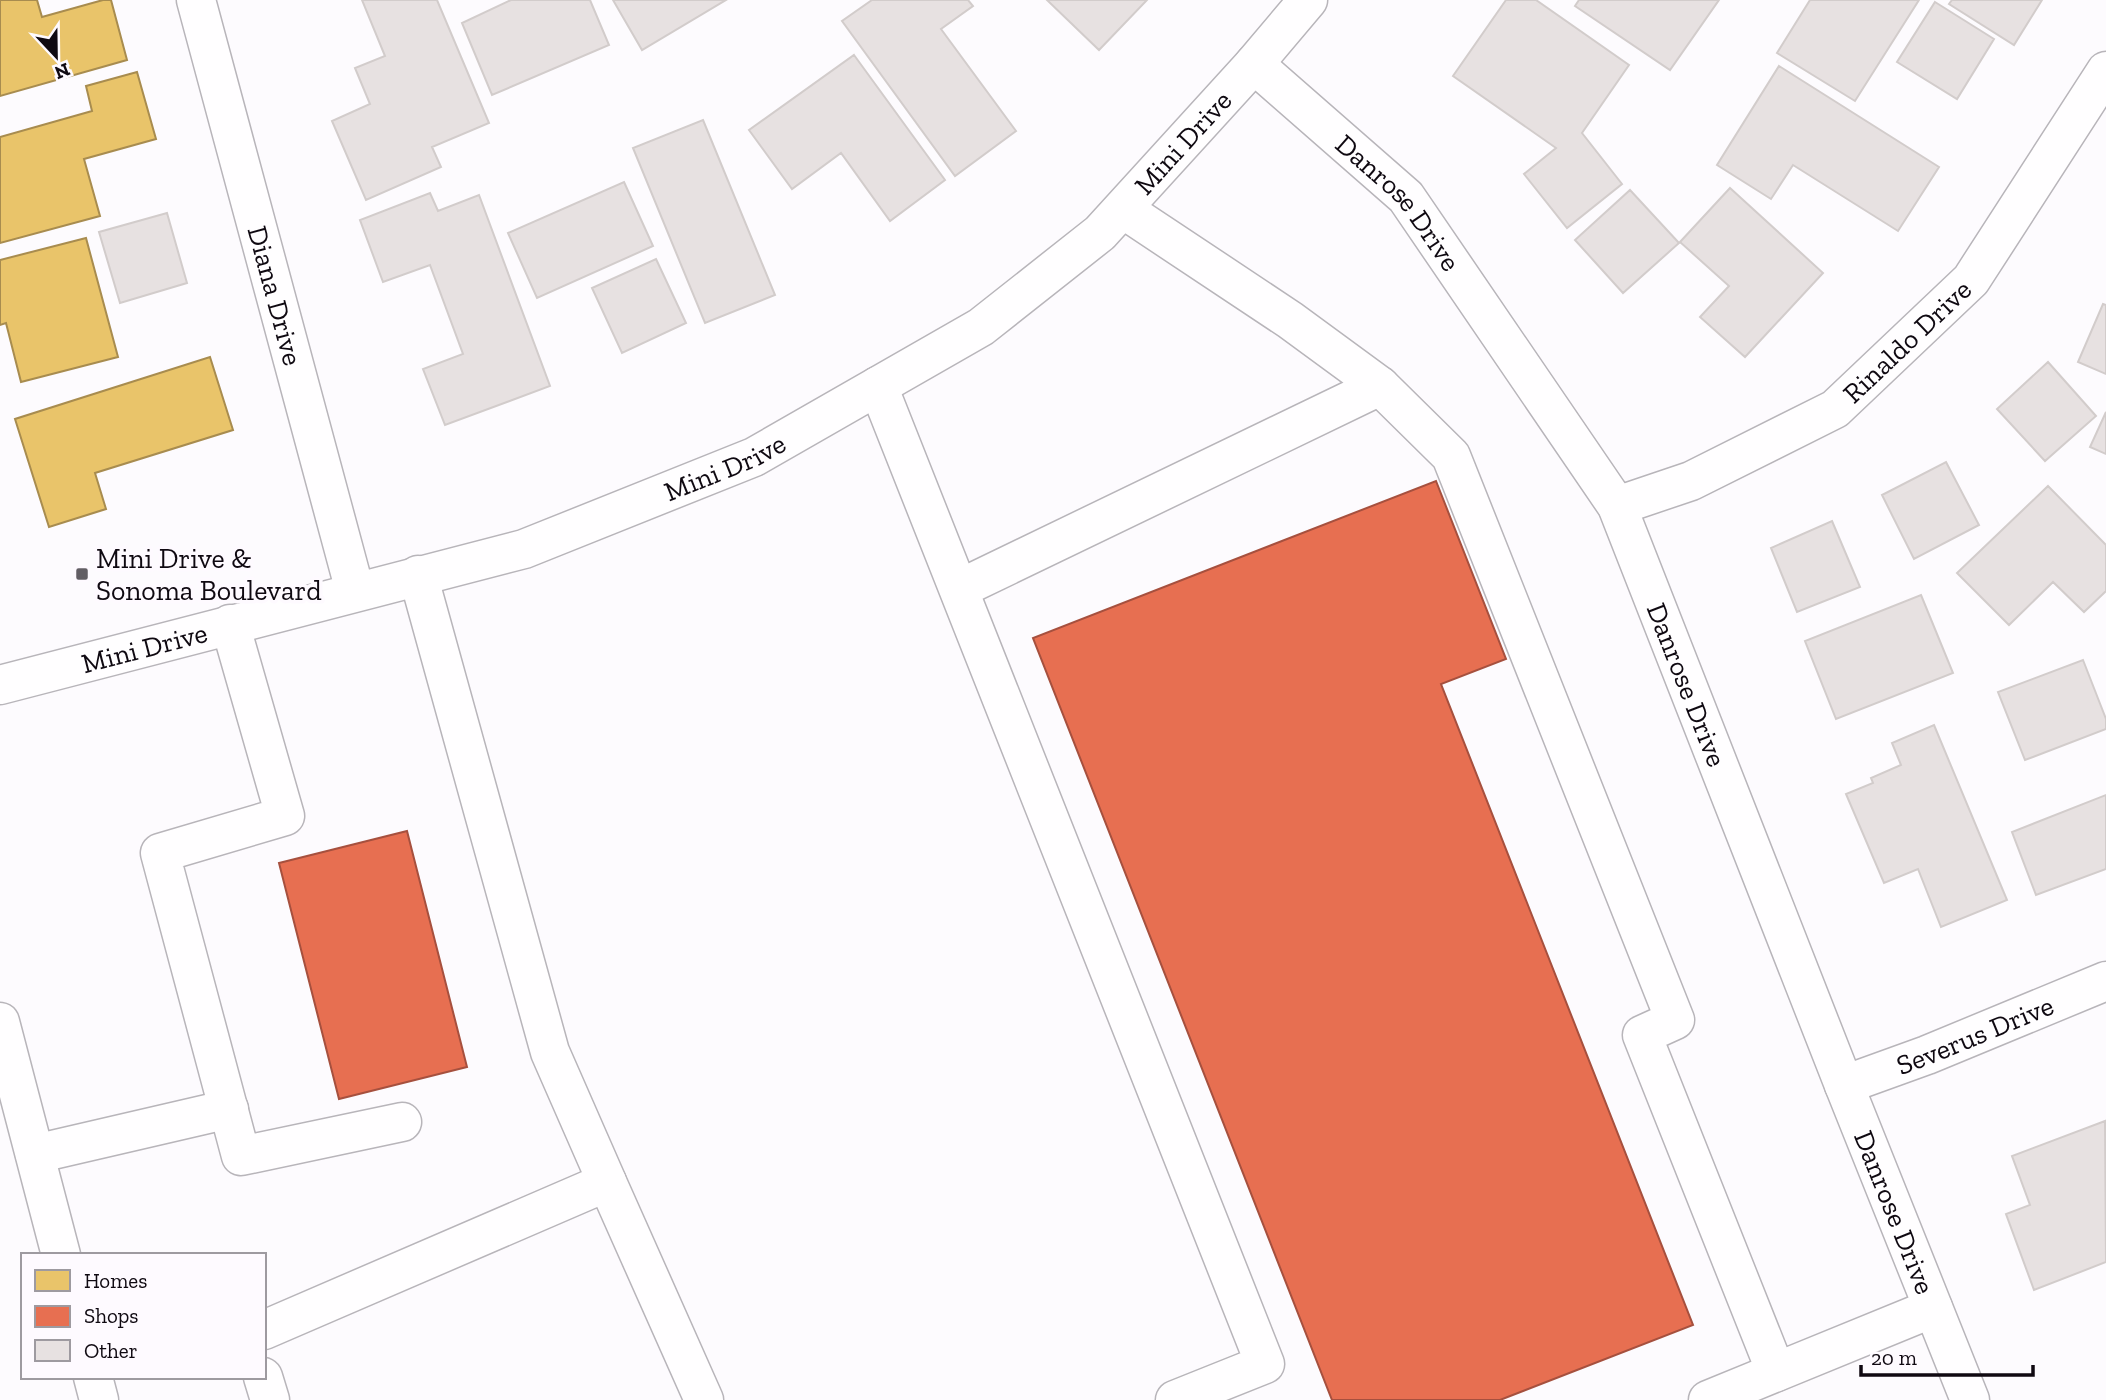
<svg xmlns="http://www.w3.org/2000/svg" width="2106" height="1400" font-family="'Zilla Slab',serif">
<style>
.homes{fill:#e9c46a;stroke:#a88c4f;stroke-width:2}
.shops{fill:#e76f51;stroke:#a6503e;stroke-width:2}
.building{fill:#e7e1e1;stroke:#d2cccb;stroke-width:2}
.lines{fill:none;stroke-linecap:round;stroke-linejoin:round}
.minor-casing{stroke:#b8b5ba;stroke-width:41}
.highway-casing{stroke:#b8b5ba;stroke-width:41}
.minor{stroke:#fffeff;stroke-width:38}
.highway{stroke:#fffeff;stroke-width:38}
.poi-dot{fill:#625e64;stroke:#fefaff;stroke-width:2.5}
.labels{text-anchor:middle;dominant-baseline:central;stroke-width:7;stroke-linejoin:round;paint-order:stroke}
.street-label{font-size:28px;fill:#0f0911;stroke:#fefaff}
.poi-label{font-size:28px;fill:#0f0911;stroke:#fefaff;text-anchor:start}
</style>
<rect width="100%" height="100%" fill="#fdfbfe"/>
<path class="homes" d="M 0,0 L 37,0 L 42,17 L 103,0 L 111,0 L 127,60 L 0,96 Z
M 137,72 L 156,139 L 84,159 L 100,216 L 0,243 L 0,137 L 92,111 L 86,86 Z
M 86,238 L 118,357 L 21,382 L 6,323 L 0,325 L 0,260 Z
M 210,357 L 233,430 L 95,473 L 106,509 L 49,527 L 15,419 Z"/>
<path class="shops" d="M 1436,481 L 1506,659 L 1441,684 L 1693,1325 L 1500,1400 L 1332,1400 L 1033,638 Z
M 407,831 L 467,1067 L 339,1099 L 279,863 Z"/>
<path class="building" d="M 362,0 L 437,0 L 489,123 L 432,147 L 441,167 L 366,200 L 332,121 L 370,104 L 355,68 L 385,56 Z
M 511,0 L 590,0 L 609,45 L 492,95 L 462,23 Z
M 613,0 L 726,0 L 642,50 Z
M 872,0 L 968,0 L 973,6 L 941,29 L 1016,131 L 955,176 L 842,21 Z
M 1047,0 L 1147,0 L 1099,50 Z
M 1506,0 L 1536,0 L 1629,65 L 1582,133 L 1622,184 L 1567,228 L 1524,174 L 1556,148 L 1453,76 Z
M 1579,0 L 1719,0 L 1670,70 L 1575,6 Z
M 1810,0 L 1919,0 L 1855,101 L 1777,53 Z
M 1952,0 L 2042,0 L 2014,45 L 1949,4 Z
M 1935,2 L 1994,39 L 1957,99 L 1897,62 Z
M 854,55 L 945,180 L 890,221 L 841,153 L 792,189 L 749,130 Z
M 1779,66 L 1939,167 L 1898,231 L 1793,165 L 1771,199 L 1717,165 Z
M 703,120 L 775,295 L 705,323 L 633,148 Z
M 624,182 L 653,246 L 537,298 L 508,233 Z
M 1730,188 L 1823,273 L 1745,357 L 1700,317 L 1729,286 L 1680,242 Z
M 1630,190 L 1679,243 L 1623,293 L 1575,240 Z
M 430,193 L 438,211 L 479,195 L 550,386 L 445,425 L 423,369 L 463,354 L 430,265 L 383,282 L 360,220 Z
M 167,213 L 187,283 L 120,303 L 99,232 Z
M 656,259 L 686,323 L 622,353 L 592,288 Z
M 2103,304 L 2106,305 L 2106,374 L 2078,362 Z
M 2048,362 L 2096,416 L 2045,461 L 1997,409 Z
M 2106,412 L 2106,454 L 2090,447 Z
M 1946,462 L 1979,525 L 1914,559 L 1882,495 Z
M 2048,486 L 2106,545 L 2106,591 L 2084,612 L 2053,582 L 2009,625 L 1957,573 Z
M 1832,521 L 1860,587 L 1797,612 L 1771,548 Z
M 1921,595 L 1953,673 L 1836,719 L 1805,641 Z
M 2083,660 L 2106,719 L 2106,729 L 2025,760 L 1998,692 Z
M 1934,725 L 2007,900 L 1941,927 L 1918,869 L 1884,883 L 1846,794 L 1873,783 L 1871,778 L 1901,765 L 1892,743 Z
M 2106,795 L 2106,869 L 2036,895 L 2012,832 Z
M 2105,1121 L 2106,1262 L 2034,1290 L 2006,1214 L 2030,1205 L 2012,1156 Z"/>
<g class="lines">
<defs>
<g id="minor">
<path id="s1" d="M 196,0 L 355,591"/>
<path id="s2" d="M 1254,64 L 1406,197 L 1617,506 L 1844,1085 L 1970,1400"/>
<path d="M 878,386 L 1265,1364 L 1175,1400"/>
<path d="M 1380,386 L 1451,456 L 1675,1020 L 1642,1035 L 1776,1372"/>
<path id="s3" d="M 1617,506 L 1691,481 L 1835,409 L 1971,280 L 2106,71"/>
<path d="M 959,589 L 1380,386 L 1290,320 L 1123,209"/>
<path d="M 230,624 L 285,816 L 160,853 L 241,1156 L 402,1122"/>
<path id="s4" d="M 0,685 L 524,549 L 754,457 L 981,327 L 1100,233 L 1254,64 L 1308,0"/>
<path id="s5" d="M 1844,1085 L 1927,1055 L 2106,981"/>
<path d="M 35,1154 L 229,1109"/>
<path d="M 607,1182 L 704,1400"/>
<path d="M 264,1330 L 607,1182 L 550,1052 L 418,575"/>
<path d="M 263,1377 L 270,1400"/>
<path d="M 1708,1400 L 1933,1308"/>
</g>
<path id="highway" d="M 0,1022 L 61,1255
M 93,1377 L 99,1400"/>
</defs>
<use href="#minor" class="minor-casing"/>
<use href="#highway" class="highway-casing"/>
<use href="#minor" class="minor"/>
<use href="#highway" class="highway"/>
</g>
<rect class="poi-dot" x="75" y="567" width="14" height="14" rx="3.5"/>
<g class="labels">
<g class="street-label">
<text stroke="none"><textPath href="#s4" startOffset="1325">Mini Drive</textPath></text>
<text stroke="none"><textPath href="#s2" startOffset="201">Danrose Drive</textPath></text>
<text stroke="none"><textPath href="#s1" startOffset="306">Diana Drive</textPath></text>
<text stroke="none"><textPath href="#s3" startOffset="338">Rinaldo Drive</textPath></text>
<text stroke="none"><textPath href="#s4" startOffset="758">Mini Drive</textPath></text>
<text stroke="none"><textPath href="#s4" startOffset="149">Mini Drive</textPath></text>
<text stroke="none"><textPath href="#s2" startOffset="768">Danrose Drive</textPath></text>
<text stroke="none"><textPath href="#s5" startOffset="140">Severus Drive</textPath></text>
<text stroke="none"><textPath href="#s2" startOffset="1335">Danrose Drive</textPath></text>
</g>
<g class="poi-label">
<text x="96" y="558">Mini Drive &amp;<tspan x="96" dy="32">Sonoma Boulevard</tspan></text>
</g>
</g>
<rect x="21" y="1253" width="245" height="126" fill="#fefaff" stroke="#9e9aa0" stroke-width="2"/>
<rect x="35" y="1270" width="35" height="21" fill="#e9c46a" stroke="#9e9aa0" stroke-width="2"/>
<text x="84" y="1288" font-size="21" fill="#0f0911">Homes</text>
<rect x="35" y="1306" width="35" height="21" fill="#e76f51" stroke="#9e9aa0" stroke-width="2"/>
<text x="84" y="1323" font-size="21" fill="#0f0911">Shops</text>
<rect x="35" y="1340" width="35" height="21" fill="#e7e1e1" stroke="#9e9aa0" stroke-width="2"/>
<text x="84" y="1358" font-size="21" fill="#0f0911">Other</text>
<g transform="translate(56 56) rotate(158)" stroke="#fefaff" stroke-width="5" paint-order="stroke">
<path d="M0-5L12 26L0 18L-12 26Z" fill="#0f0911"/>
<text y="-10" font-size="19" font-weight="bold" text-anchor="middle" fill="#0f0911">N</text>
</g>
<path d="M1861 1365v10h172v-10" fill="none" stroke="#0f0911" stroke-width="3.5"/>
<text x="1871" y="1365" font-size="21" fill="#0f0911" stroke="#fefaff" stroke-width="5" paint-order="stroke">20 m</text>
</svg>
